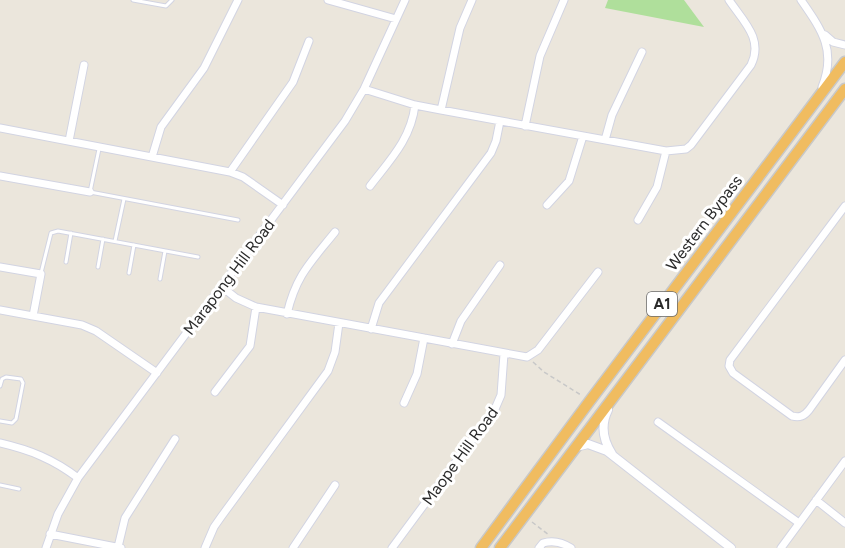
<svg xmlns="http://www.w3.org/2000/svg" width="845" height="548" font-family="Figtree,sans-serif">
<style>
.grass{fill:#afdf9b}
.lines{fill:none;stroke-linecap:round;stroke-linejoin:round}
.service-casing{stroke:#d2d4e2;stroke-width:5}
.minor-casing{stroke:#d2d4e2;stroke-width:9}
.tertiary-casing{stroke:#d2d4e2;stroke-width:10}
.trunk-casing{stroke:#c8c8c8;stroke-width:13}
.path{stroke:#c8c8c8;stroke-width:1.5;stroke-dasharray:4.5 3;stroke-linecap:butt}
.service{stroke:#fff;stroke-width:3}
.minor{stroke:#fff;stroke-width:7}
.tertiary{stroke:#fff;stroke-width:8}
.trunk{stroke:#f0bc60;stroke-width:10}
.labels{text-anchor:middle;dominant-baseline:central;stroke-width:6;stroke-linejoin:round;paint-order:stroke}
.shield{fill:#fff;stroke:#6a6a6a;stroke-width:1.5}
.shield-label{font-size:15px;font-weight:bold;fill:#2a2a2a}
.street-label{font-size:16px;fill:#2a2a2a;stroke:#fff}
</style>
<rect width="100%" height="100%" fill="#ebe6dc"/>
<path class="grass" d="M 608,0 L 684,0 L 704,27 L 605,8 Z"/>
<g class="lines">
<defs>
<path id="service" d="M 133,0 L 166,6 L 172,0
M 99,149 L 90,192 L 238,220
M 115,241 L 124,199
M 66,262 L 71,233
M 98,267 L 103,239
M 41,273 L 51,233 L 58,231 L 198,257
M 129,273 L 134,245
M 160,279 L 165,251
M 0,386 L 2,379 L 6,377 L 21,379 L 23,383 L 16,419 L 12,423 L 0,421
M 0,485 L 19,489"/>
<path id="minor" d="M 328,0 L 396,19
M 801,0 C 821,29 837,50 822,87
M 825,35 L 833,42 L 845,45
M 364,89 L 415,105 L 441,110 L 666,151 L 686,149 L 691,145 L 751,65 C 764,39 743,21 729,0
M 441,110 L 460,28 L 472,0
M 525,126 L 540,56 L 564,0
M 0,128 L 230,172 L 243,177 L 283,205
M 605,140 L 612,115 L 642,52
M 69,141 L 84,65
M 152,157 L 161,127 L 204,68 L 238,0
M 230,172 L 293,82 L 309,41
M 0,176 L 90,192
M 370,186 C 390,160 411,139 415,105
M 547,205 L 569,181 L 583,136
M 845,206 L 730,360 L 729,366 L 733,373 L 792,416 C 800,418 804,416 809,410 L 845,360
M 638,220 L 657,187 L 666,151
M 0,267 L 41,274 L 33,316
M 222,287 L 236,298 L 256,307 L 527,357 L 538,350 L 598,272
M 0,310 L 82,325 L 96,331 L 157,373
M 287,314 C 296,275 311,262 335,232
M 371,329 L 379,303 L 491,153 L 496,141 L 500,121
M 452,344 L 461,321 L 500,265
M 215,392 L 250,346 L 256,307
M 404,403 L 417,374 L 424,338
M 658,422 L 799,523
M 0,443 C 30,450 53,459 78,478
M 816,500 L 845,523
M 50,534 L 121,548
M 118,547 L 125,518 L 175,439
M 46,548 L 58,514 L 78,478 L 345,121 L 364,89 L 405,0
M 205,548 L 214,527 L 221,517 L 328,371 L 335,352 L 339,323
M 293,548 L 335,485
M 392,548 L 495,409 L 501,395 L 504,354
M 539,548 L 543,543 C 553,540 562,542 571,548
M 781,548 L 845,461"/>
<path id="tertiary" d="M 608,410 C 600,426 603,440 612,454
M 576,447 L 588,444 L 607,451 L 731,548"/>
<path id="trunk" d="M 481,548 L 589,402 L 845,62
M 500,548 L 845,89"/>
</defs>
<use href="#service" class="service-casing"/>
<use href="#minor" class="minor-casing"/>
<use href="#tertiary" class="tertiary-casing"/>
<use href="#trunk" class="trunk-casing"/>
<path class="path" d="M 533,362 L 544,372 L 581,395
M 532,522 L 549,535"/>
<use href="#service" class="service"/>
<use href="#minor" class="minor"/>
<use href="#tertiary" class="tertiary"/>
<use href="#trunk" class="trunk"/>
</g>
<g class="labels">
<rect class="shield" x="647" y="292" width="30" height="24" rx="4.5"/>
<g class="shield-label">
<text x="662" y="304">A1</text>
</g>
<g class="street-label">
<text transform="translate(704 223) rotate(-53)">Western Bypass</text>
<text transform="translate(229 277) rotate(-53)">Marapong Hill Road</text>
<text transform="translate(460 456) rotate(-54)">Maope Hill Road</text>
</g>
</g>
</svg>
